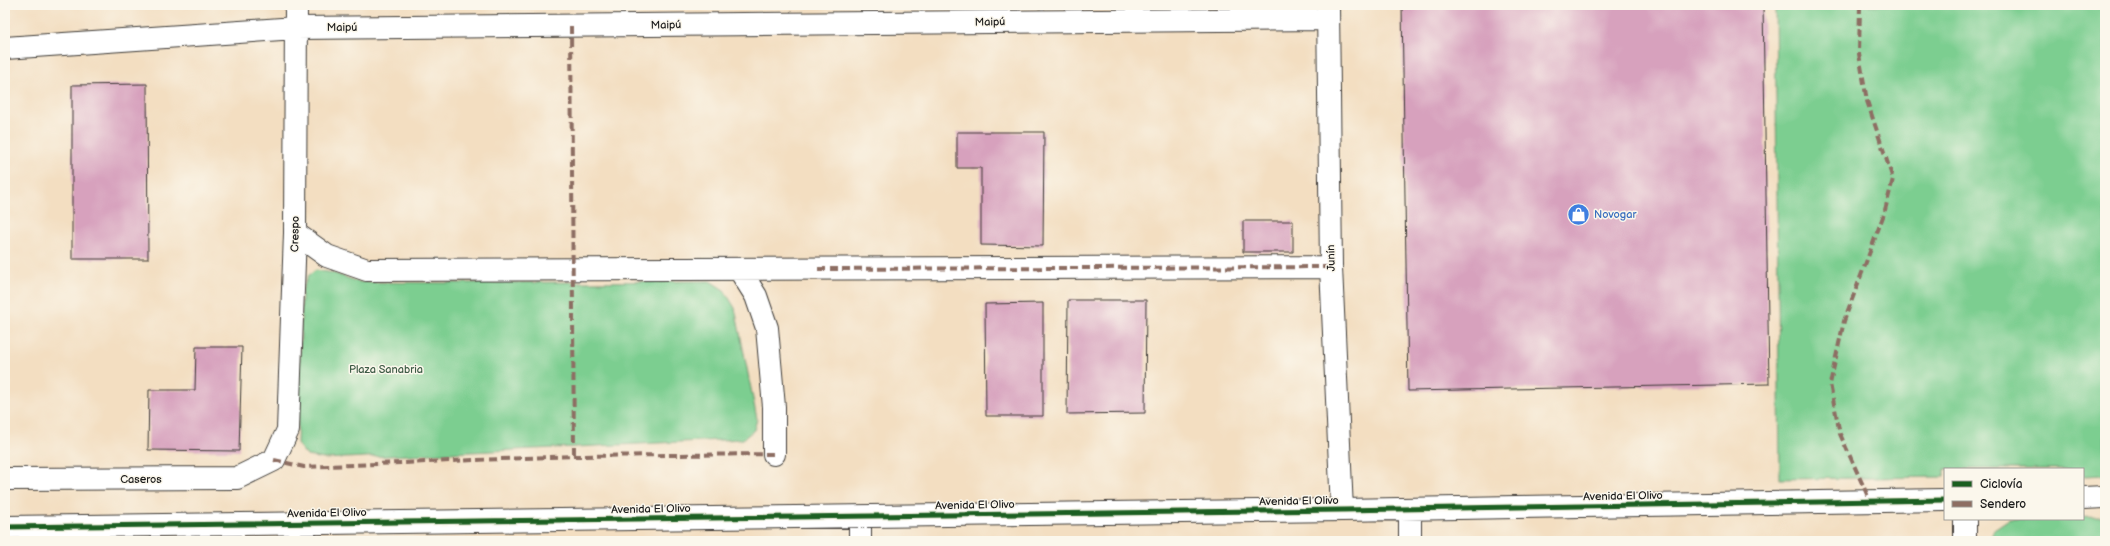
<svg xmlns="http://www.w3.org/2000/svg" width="2110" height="546" font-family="'Balsamiq Sans',sans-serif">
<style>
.green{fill:#7bce90;stroke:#4c7556}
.building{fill:#d7a1bd}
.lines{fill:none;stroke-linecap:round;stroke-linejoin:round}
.minor-casing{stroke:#3c3935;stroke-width:24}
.minor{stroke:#fff;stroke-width:22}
.quiet{stroke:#8d6e63;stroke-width:4;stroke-dasharray:8 4;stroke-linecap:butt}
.cycleway-casing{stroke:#fbf7ec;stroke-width:8}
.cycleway{stroke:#1b5e20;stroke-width:5}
.labels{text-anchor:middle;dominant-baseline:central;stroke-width:3;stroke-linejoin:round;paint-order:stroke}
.street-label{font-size:11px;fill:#1c1c1c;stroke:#fbf7ec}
.shop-label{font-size:11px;fill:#366cbe;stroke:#fbf7ec;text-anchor:start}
.park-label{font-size:11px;fill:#3d5a45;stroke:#fbf7ec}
</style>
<rect width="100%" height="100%" fill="#fbf7ec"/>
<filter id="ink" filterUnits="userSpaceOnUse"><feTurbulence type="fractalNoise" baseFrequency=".025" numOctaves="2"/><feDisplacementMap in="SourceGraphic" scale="8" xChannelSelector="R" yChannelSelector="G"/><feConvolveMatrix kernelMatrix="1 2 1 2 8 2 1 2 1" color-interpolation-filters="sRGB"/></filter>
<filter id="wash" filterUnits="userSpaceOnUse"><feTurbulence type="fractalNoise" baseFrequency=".012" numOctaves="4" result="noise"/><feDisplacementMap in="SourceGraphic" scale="16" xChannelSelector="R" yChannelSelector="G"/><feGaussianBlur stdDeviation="0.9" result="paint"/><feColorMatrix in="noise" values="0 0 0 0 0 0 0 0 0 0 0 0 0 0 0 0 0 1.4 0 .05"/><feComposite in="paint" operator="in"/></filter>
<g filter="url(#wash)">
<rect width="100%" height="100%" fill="#f3dec1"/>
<path class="green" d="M 1775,5 L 2105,5 L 2105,475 L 2083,476 L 2083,469 L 1945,469 L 1945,477 L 1780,479 Z
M 316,270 L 333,273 L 359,282 L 459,283 L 710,281 L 724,290 L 735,308 L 757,419 L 754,430 L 743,439 L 324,459 L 307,456 L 297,444 L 302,291 L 308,276 Z
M 2105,517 L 2105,541 L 1989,541 L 1994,529 L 2009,519 Z"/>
<g id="blocks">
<path class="building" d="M 1402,5 L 1763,5 L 1769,384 L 1408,391 Z
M 147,84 L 148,259 L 72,259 L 72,85 Z
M 957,132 L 1044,132 L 1043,246 L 981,245 L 981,168 L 957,168 Z
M 1243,221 L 1293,221 L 1293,252 L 1243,252 Z
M 1068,300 L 1146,300 L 1145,413 L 1067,414 Z
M 1043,303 L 1043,416 L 986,416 L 985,304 Z
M 196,347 L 242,347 L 239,451 L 148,450 L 149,390 L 195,390 Z"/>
</g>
</g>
<g filter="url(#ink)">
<use href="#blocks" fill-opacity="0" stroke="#3c3935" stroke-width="1"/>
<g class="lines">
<defs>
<path id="minor" d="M 1328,5 L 1331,267 L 1342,510
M 5,48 L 296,28 L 1328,19
M 295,233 L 327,256 L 367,270 L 1331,267
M 739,269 L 756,296 L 767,328 L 774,407 L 774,454
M 5,479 L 237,478 L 274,460 L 288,430 L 295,233 L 296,5
M 2083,498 L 2105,497
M 1410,509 L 1410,541
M 860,517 L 860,541
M 1965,519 L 1965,541
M 5,527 L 1342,510 L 1945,500"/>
</defs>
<use href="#minor" class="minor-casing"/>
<use href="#minor" class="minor"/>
<path class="quiet" d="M 1860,5 L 1859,54 L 1867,101 L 1893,179 L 1884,214 L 1844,321 L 1830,384 L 1840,434 L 1870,501
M 571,26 L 574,456
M 818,269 L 1331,267
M 274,460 L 304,467 L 574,456 L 774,454"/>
<defs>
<path id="cycleway" d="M 5,527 L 1342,510 L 1945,500"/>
</defs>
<use href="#cycleway" class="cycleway-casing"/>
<use href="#cycleway" class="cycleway"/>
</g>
</g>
<defs>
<symbol id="shop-disc" viewBox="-11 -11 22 22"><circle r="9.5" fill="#3f7fe0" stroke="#fbf7ec"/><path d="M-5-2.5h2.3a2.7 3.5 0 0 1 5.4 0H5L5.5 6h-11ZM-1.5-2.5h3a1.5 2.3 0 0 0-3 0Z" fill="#fff"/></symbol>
</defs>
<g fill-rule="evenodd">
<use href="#shop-disc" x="1566" y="202" width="25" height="25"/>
</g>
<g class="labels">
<g class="street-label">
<text transform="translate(990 22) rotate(-1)">Maipú</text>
<text transform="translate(666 25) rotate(-1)">Maipú</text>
<text x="342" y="27">Maipú</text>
<text transform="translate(295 234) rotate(-89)">Crespo</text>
<text transform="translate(1331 258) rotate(-91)">Junín</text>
<text x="141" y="479">Caseros</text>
<text transform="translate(1623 496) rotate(-1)">Avenida El Olivo</text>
<text transform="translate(1299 501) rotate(-1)">Avenida El Olivo</text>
<text transform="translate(975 505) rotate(-1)">Avenida El Olivo</text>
<text transform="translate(651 509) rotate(-1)">Avenida El Olivo</text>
<text transform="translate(327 513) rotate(-1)">Avenida El Olivo</text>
</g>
<g class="shop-label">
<text x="1594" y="214">Novogar</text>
</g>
<g class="park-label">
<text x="386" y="369">Plaza Sanabria</text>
</g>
</g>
<rect width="2110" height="546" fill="none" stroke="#fbf7ec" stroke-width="20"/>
<rect x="1944" y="468" width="140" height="52" fill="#fbf7ec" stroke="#a29f99"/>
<rect x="1952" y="481" width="20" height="6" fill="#1b5e20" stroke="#a29f99"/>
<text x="1980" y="488" font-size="12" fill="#1c1c1c">Ciclovía</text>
<rect x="1952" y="501" width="20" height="6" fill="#8d6e63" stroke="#a29f99"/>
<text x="1980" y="508" font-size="12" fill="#1c1c1c">Sendero</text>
</svg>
